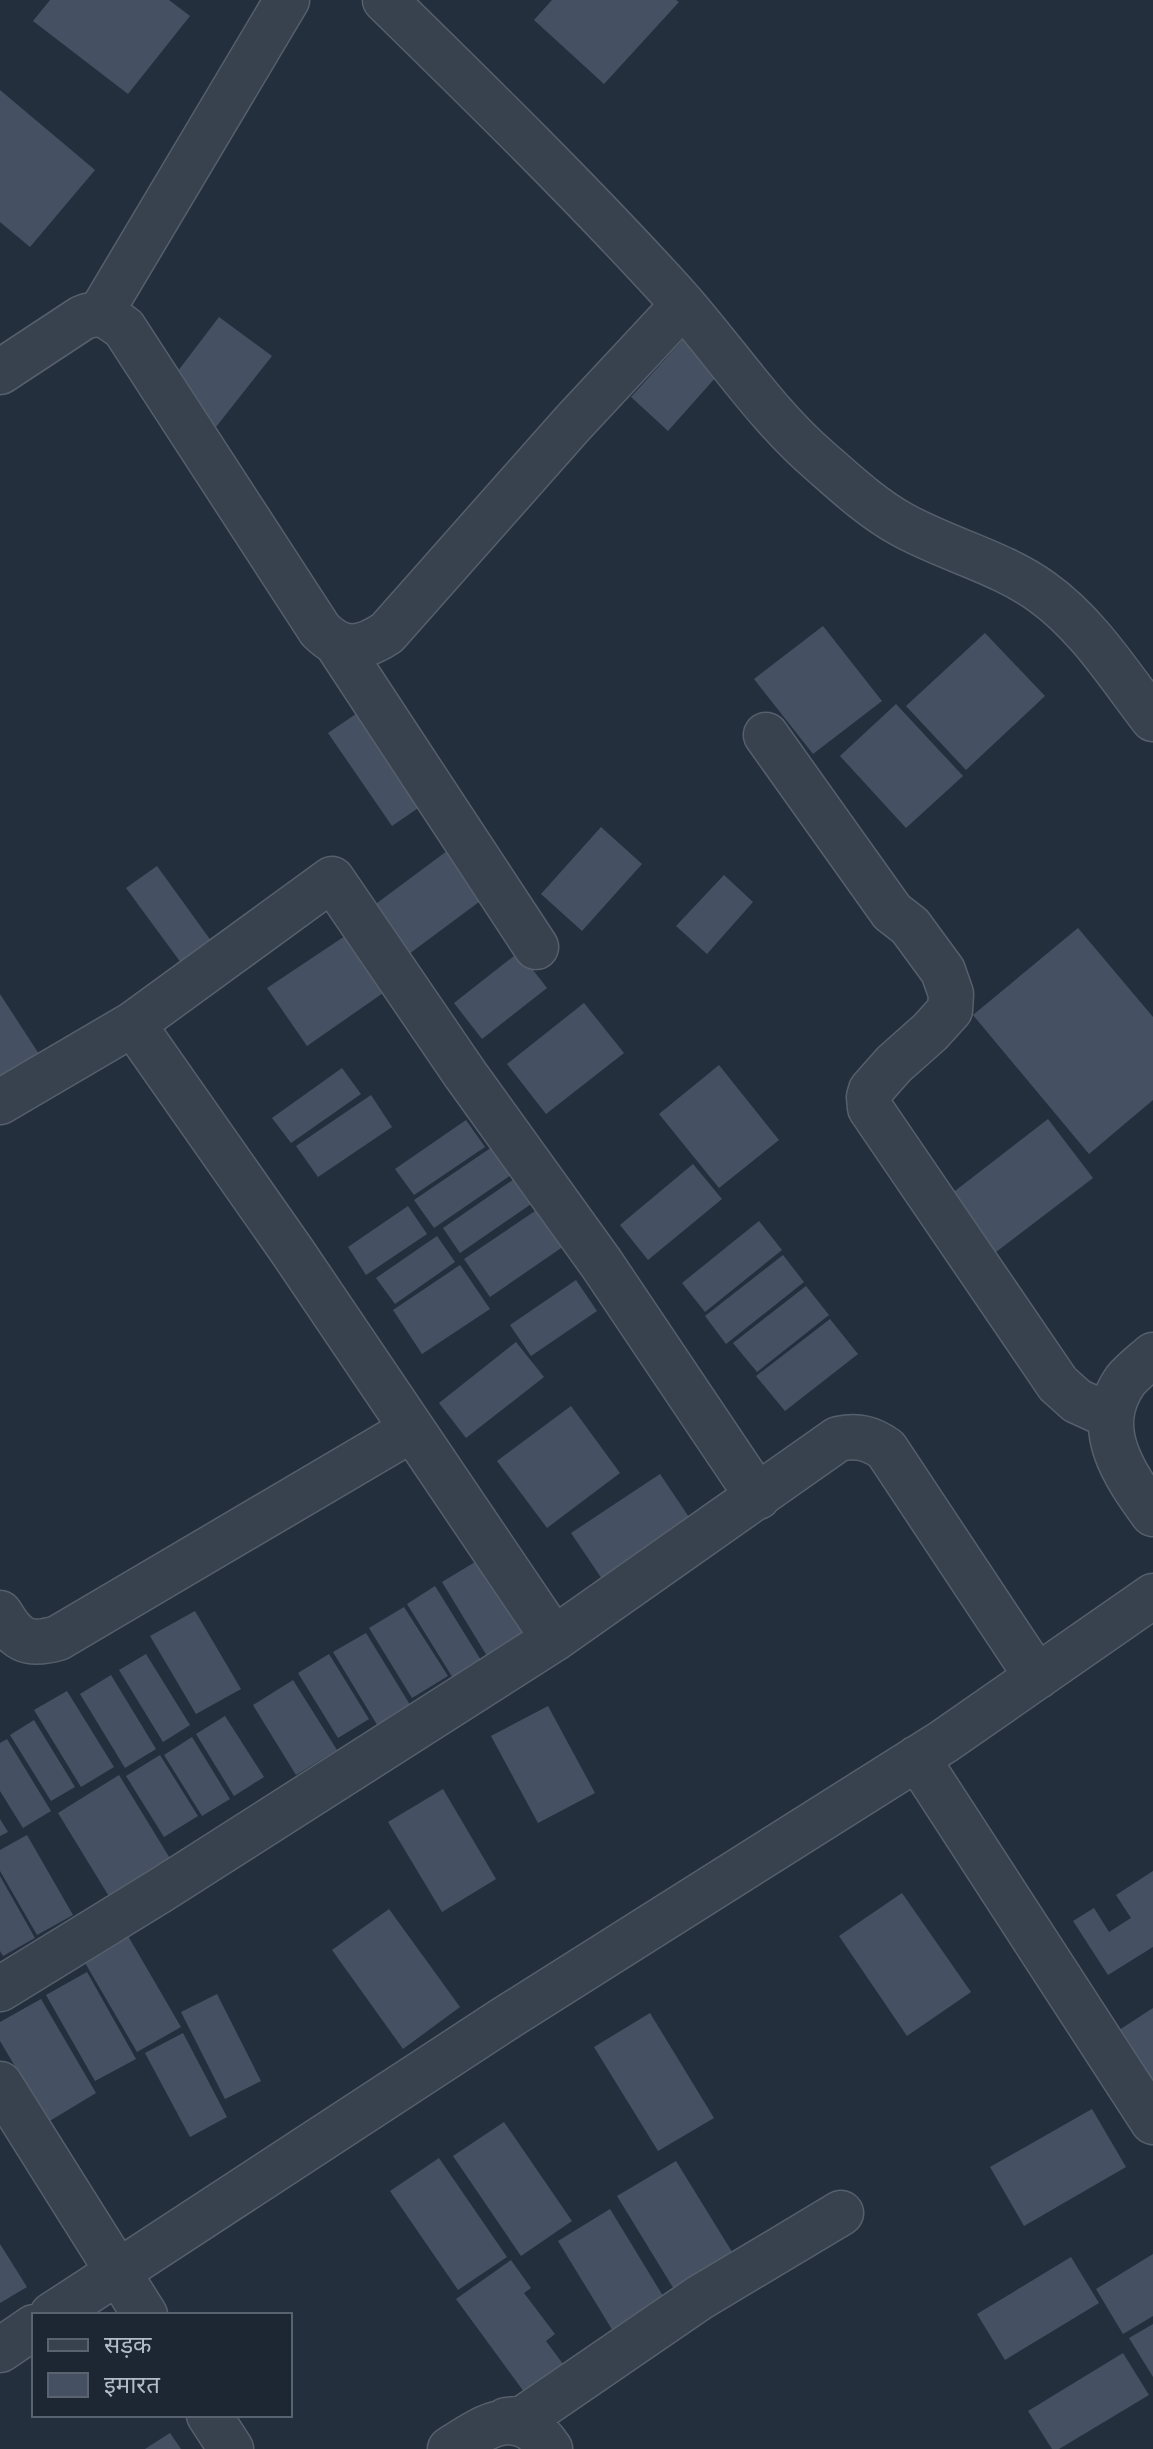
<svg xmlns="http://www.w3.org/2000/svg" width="1153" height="2449" font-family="Rubik,'Noto Sans Devanagari',sans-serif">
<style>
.building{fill:#455162}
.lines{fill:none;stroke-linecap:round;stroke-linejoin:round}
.street-casing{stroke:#565f6c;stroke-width:47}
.street{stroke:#38414e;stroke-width:44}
</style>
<rect width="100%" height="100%" fill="#242f3e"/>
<path class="building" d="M 50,0 L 169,0 L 190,16 L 128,94 L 33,21 Z
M 552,0 L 676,0 L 679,2 L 604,84 L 534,20 Z
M 0,90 L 95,170 L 30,247 L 0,222 Z
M 219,317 L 272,356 L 216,427 L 165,388 Z
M 687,335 L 724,368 L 668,431 L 631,397 Z
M 823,626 L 882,701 L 813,754 L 754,679 Z
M 985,633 L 1045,696 L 966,770 L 906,706 Z
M 896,704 L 963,776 L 906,828 L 840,756 Z
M 366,707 L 430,800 L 392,826 L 328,733 Z
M 601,827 L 642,864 L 582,931 L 541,894 Z
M 451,848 L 487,896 L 409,954 L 373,906 Z
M 157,866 L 217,949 L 187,971 L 126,888 Z
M 724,875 L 753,902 L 707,954 L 676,926 Z
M 357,928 L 396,984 L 307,1046 L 267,988 Z
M 1078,928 L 1153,1017 L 1153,1100 L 1089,1154 L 973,1015 Z
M 519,952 L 547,988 L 482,1039 L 454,1003 Z
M 0,994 L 39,1054 L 2,1078 L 0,1075 Z
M 584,1003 L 624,1053 L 546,1114 L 507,1064 Z
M 719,1065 L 779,1140 L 719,1188 L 659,1114 Z
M 342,1068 L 361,1094 L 291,1143 L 272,1118 Z
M 371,1095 L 392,1127 L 318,1177 L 296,1146 Z
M 1048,1119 L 1093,1178 L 996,1252 L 951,1194 Z
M 466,1120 L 485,1147 L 414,1195 L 395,1169 Z
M 495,1145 L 514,1173 L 434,1228 L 414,1200 Z
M 693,1164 L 722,1199 L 648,1260 L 620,1225 Z
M 517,1177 L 534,1202 L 460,1253 L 443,1228 Z
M 408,1206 L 427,1234 L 366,1275 L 348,1247 Z
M 538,1209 L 564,1246 L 490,1297 L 464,1259 Z
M 759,1221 L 782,1250 L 705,1312 L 682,1283 Z
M 437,1236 L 455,1262 L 395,1304 L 376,1278 Z
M 783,1255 L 804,1282 L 726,1344 L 705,1316 Z
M 460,1265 L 490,1309 L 422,1354 L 393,1310 Z
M 576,1280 L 597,1311 L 531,1356 L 510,1325 Z
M 806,1286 L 829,1315 L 757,1372 L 733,1343 Z
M 830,1319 L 858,1354 L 785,1411 L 756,1376 Z
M 516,1342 L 544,1377 L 466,1438 L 439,1403 Z
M 571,1406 L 620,1473 L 547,1528 L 497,1461 Z
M 660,1474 L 691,1520 L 602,1579 L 571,1533 Z
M 480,1559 L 526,1633 L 487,1656 L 442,1582 Z
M 435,1586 L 484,1665 L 456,1683 L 407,1604 Z
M 404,1607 L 448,1676 L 412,1698 L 369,1628 Z
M 195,1611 L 241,1689 L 196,1714 L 150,1636 Z
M 366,1633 L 412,1708 L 379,1728 L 333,1652 Z
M 146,1654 L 190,1725 L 163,1742 L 119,1670 Z
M 329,1654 L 369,1719 L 338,1738 L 298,1673 Z
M 111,1675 L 156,1749 L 125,1768 L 80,1694 Z
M 293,1680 L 337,1750 L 296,1775 L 253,1705 Z
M 67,1691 L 114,1767 L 81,1787 L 34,1710 Z
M 548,1706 L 595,1793 L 538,1823 L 491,1736 Z
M 225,1716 L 264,1777 L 234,1796 L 196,1734 Z
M 34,1720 L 75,1787 L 51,1801 L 10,1735 Z
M 192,1737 L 230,1799 L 202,1816 L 164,1755 Z
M 7,1739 L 51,1811 L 23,1828 L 0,1791 L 0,1743 Z
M 160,1755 L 198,1816 L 164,1837 L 126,1776 Z
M 119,1775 L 171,1860 L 110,1898 L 58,1813 Z
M 443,1789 L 496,1879 L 442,1912 L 388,1822 Z
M 0,1819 L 8,1832 L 0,1836 Z
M 27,1835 L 73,1915 L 37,1935 L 0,1871 L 0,1850 Z
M 1153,1871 L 1153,1947 L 1108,1975 L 1073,1921 L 1094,1908 L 1109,1932 L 1131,1918 L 1116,1895 Z
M 0,1876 L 35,1938 L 3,1956 L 0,1951 Z
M 902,1893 L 971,1992 L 907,2036 L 839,1936 Z
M 389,1909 L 460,2007 L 403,2049 L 332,1950 Z
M 128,1936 L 181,2027 L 137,2052 L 84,1961 Z
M 87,1972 L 136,2059 L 95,2081 L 46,1995 Z
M 217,1994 L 261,2081 L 225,2099 L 181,2012 Z
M 41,1999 L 96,2093 L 48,2122 L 0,2041 L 0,2022 Z
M 1153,2008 L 1153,2089 L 1116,2032 Z
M 650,2013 L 714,2118 L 658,2151 L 594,2047 Z
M 183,2033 L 227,2117 L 190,2137 L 145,2053 Z
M 1092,2109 L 1126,2167 L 1024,2226 L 990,2167 Z
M 504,2122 L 572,2221 L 521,2256 L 453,2156 Z
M 439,2158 L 507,2257 L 458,2290 L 390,2191 Z
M 676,2161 L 742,2268 L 683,2304 L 617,2196 Z
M 610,2209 L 671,2309 L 619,2341 L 558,2241 Z
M 0,2244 L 27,2287 L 0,2303 Z
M 1153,2254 L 1153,2316 L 1123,2334 L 1096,2289 Z
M 1071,2257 L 1099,2303 L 1005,2360 L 977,2314 Z
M 511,2260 L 531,2288 L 524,2293 L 555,2334 L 546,2341 L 563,2364 L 544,2377 L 527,2396 L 456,2299 Z
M 1153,2324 L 1153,2377 L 1129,2338 Z
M 1123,2353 L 1149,2395 L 1059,2449 L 1052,2449 L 1028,2411 Z
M 170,2433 L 181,2449 L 145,2449 Z"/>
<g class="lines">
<defs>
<path id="street" d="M 385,0 C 483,96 581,192 673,293 C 722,347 765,414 820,461 C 845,483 872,508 901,524 C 945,549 1001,562 1042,592 C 1088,625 1119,675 1153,719
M 100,314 L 287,0
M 0,372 L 82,318 C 102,310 108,317 124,328 L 320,630 C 343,653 361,650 387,633 L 573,423 L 683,305
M 337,644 L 536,947
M 766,735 L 892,912 L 910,926 L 943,971 L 951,994 L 950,1010 L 930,1032 L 894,1064 L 871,1090 L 869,1097 L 870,1108 L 1058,1384 L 1077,1401 L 1110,1416
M 133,1024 L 292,1251 L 554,1639
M 0,1102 L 133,1024 L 332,879 L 465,1074 L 601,1263 L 758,1497
M 1153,1355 C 1144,1363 1132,1372 1125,1381 C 1092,1429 1124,1474 1153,1514
M 0,1613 C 16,1640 27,1647 58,1638 L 411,1430
M 917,1758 L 1153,2122
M 0,1989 L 161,1890 L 554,1639 L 838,1439 C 858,1435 870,1438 886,1449 L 1037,1677
M 0,2084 L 145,2315
M 52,2315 L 506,2018 L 943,1742 L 1153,1596
M 0,2350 L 34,2327
M 209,2415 L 231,2449
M 506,2420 L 524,2418 L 699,2298 L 841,2213
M 450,2449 C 487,2425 519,2403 550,2449"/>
</defs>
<use href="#street" class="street-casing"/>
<use href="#street" class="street"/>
</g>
<rect x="32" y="2313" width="260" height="104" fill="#1d2633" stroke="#59626f" stroke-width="2"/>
<rect x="48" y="2339" width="40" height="12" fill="#38414e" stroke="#59626f" stroke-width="2"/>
<text x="104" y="2353" font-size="24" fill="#b4bcc9">सड़क</text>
<rect x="48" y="2373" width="40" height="24" fill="#455162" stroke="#59626f" stroke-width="2"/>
<text x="104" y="2393" font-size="24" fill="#b4bcc9">इमारत</text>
</svg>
